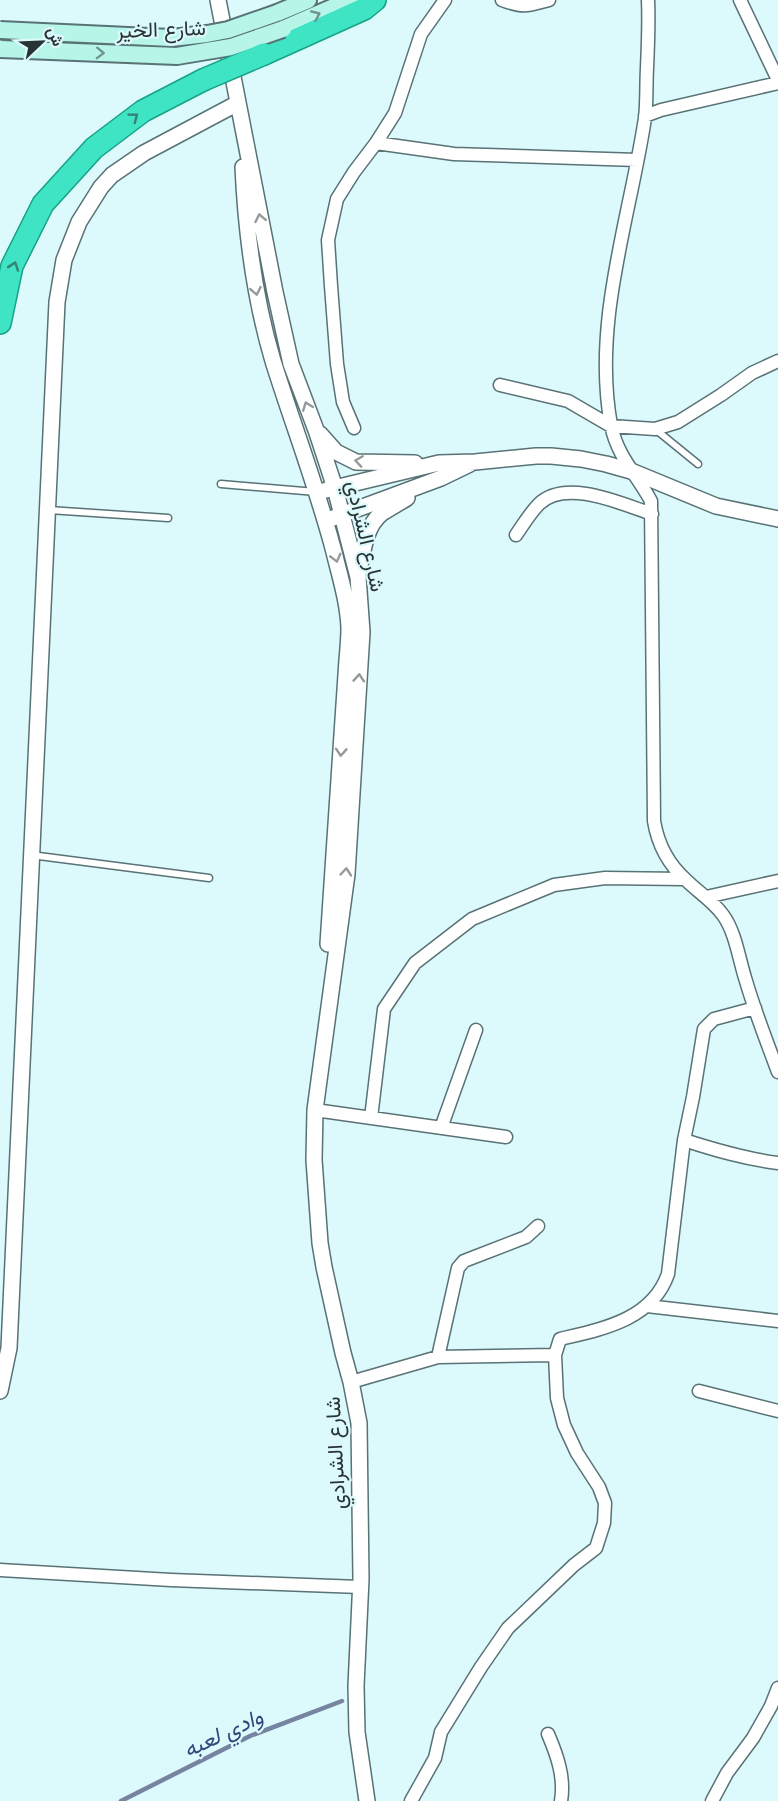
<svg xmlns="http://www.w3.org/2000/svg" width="778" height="1801" font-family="Helvetica,Vazirmatn,sans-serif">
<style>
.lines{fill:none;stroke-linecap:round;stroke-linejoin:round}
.stream{stroke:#7584a0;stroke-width:4.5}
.service-casing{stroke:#587275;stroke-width:9}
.minor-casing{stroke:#587275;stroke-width:15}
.tertiary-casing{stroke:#587275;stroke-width:18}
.secondary-casing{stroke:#587275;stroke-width:20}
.trunk-casing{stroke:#16a287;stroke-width:24}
.service{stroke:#fff;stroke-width:6}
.minor{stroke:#fff;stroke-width:12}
.tertiary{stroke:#fff;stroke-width:15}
.secondary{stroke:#b6f5e8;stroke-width:16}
.trunk{stroke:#3ee4c3;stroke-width:21}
.secondary-bridge-casing{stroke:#587275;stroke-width:20;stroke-linecap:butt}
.trunk-bridge-casing{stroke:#16a287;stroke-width:24;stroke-linecap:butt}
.secondary-bridge{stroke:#b6f5e8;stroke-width:16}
.trunk-bridge{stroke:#3ee4c3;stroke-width:21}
.oneway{stroke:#6f948e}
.oneway2{stroke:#328374}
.oneway3{stroke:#94999a}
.labels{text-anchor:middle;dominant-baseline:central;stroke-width:4.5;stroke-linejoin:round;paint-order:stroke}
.street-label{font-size:21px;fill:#283334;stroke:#dcf9fc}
.water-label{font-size:22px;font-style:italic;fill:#33477b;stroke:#dcf9fc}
</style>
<rect width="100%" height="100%" fill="#dcf9fc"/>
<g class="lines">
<path class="stream" d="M 121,1801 L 250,1736 L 342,1701"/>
<defs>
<path id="service" d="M 655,429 L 698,464
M 221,484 L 316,492
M 49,510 L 168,518
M 31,855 L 209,878"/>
<path id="minor" d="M 502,0 C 524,8 527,6 549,0
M 648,0 C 649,23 648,46 647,68 C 646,85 647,102 645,118 C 630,218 592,323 611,425 C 617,456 637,475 651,501 L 654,821 C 658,845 668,864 686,880 C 698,892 713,901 723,915 C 736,933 739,960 746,981 C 755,1012 767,1042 778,1072
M 740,0 L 778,80
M 645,116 L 661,110 L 778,83
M 376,143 L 454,154 L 637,160
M 500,385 L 568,401 L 611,426 L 655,429 L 678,422 L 721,395 L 752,373 L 778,361
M 354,428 L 343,402 L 337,364 L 331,286 L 328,240 L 337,199 L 354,172 L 376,143 L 395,113 L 421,34 L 445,0
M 516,535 C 523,525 530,513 539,504 C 566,478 622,504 652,514
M 706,897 L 778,881
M 315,1110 L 506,1137
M 371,1118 L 384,1009 L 415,963 L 472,919 L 554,885 L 605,878 L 684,879
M 441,1128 L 476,1030
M 684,1140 C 715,1150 745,1159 778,1163
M 647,1306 L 778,1321
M 438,1357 L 458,1268 L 464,1261 L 526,1237 L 538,1226
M 351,1382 L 438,1357 L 555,1355
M 699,1391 L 778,1411
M 0,1570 L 171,1580 L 360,1587
M 548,1734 C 557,1755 565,1777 561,1801
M 411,1801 L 435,1758 L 441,1732 L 481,1667 L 508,1628 L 574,1565 L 596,1548 L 604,1523 L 605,1503 L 599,1487 L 577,1453 L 564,1425 L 557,1398 L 555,1355 L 560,1339 C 602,1329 652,1320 668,1274 L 684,1140 L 693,1097 L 704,1029 L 714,1019 L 755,1008
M 712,1801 L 727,1773 L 753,1738 L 771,1706 L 778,1688"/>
<path id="tertiary" d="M 218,0 L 275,292 L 291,364 L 316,430 L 335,488 L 358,577 L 362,632 L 347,874 L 315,1110 L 314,1160 L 320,1243 L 324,1267 L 343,1353 L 351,1382 L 359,1423 L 361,1579 L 356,1686 L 357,1732 L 367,1801
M 243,167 C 246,233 254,297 273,361 C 293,425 317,487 334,552 C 340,577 348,602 349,628 C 349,639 348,649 347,660 L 328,944
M 320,434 L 336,452 L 356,462 L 415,463
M 326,490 L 439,463 L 475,462 L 536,456 L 551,456 L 581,459 L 606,464 L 631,471 L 716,506 L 778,519
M 333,518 L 441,478 L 470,464
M 359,571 C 363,552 365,526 382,513 C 390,508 399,503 407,498
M 0,1391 L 9,1348 C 25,1000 41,651 57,302 L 64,260 L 79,222 L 101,187 L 112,175 L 144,153 L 238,103"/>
<path id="secondary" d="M 277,13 L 308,0
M 283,29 L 350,0"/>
<path id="trunk" d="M 264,54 L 364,9 L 375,0
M 0,323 L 12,266 L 43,204 L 94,148 L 143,111 L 203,80"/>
</defs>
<use href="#service" class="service-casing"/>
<use href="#minor" class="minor-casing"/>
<use href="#tertiary" class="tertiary-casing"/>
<use href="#secondary" class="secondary-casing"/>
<use href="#trunk" class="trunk-casing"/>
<use href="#service" class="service"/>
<use href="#minor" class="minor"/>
<use href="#tertiary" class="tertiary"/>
<use href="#secondary" class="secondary"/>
<use href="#trunk" class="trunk"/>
<defs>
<path id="secondary-bridge" d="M 0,30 L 171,38 L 207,34 L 228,30 L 277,13
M 0,49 L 177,56 L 231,47 L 283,29"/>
<path id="trunk-bridge" d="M 203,80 L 264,54"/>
</defs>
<use href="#secondary-bridge" class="secondary-bridge-casing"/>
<use href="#trunk-bridge" class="trunk-bridge-casing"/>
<use href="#secondary-bridge" class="secondary-bridge"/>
<use href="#trunk-bridge" class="trunk-bridge"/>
</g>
<defs><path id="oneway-chevron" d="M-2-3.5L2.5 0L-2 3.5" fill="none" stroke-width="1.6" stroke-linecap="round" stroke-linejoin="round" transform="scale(1.5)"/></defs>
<g class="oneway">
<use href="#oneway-chevron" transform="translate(316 15) rotate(-24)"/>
<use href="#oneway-chevron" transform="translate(100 53) rotate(2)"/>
</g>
<g class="oneway2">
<use href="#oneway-chevron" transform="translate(134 117) rotate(-37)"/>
<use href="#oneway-chevron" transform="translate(14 266) rotate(-71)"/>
</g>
<g class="oneway3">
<use href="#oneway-chevron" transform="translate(260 218) rotate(-101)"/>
<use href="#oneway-chevron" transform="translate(256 291) rotate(79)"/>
<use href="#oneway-chevron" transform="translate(307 406) rotate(-111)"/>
<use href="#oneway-chevron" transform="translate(359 461) rotate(-172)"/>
<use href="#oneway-chevron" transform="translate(336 558) rotate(76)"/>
<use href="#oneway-chevron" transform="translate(359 678) rotate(-86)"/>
<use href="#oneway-chevron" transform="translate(341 752) rotate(94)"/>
<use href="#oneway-chevron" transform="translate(346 872) rotate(-85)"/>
</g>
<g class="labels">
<g class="street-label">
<text transform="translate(161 29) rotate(-2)">شارع الخير</text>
<text transform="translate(366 536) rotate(77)">شارع الشرادي</text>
<text transform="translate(335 1453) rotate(-93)">شارع الشرادي</text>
</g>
<g class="water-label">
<text transform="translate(223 1733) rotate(-25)">وادي لعبه</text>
</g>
</g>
<g transform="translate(42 42) rotate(67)" stroke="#dcf9fc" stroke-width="4.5" paint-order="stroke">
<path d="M0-4.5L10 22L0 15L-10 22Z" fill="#283334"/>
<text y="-9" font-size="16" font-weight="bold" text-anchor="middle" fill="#283334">ش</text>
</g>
</svg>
